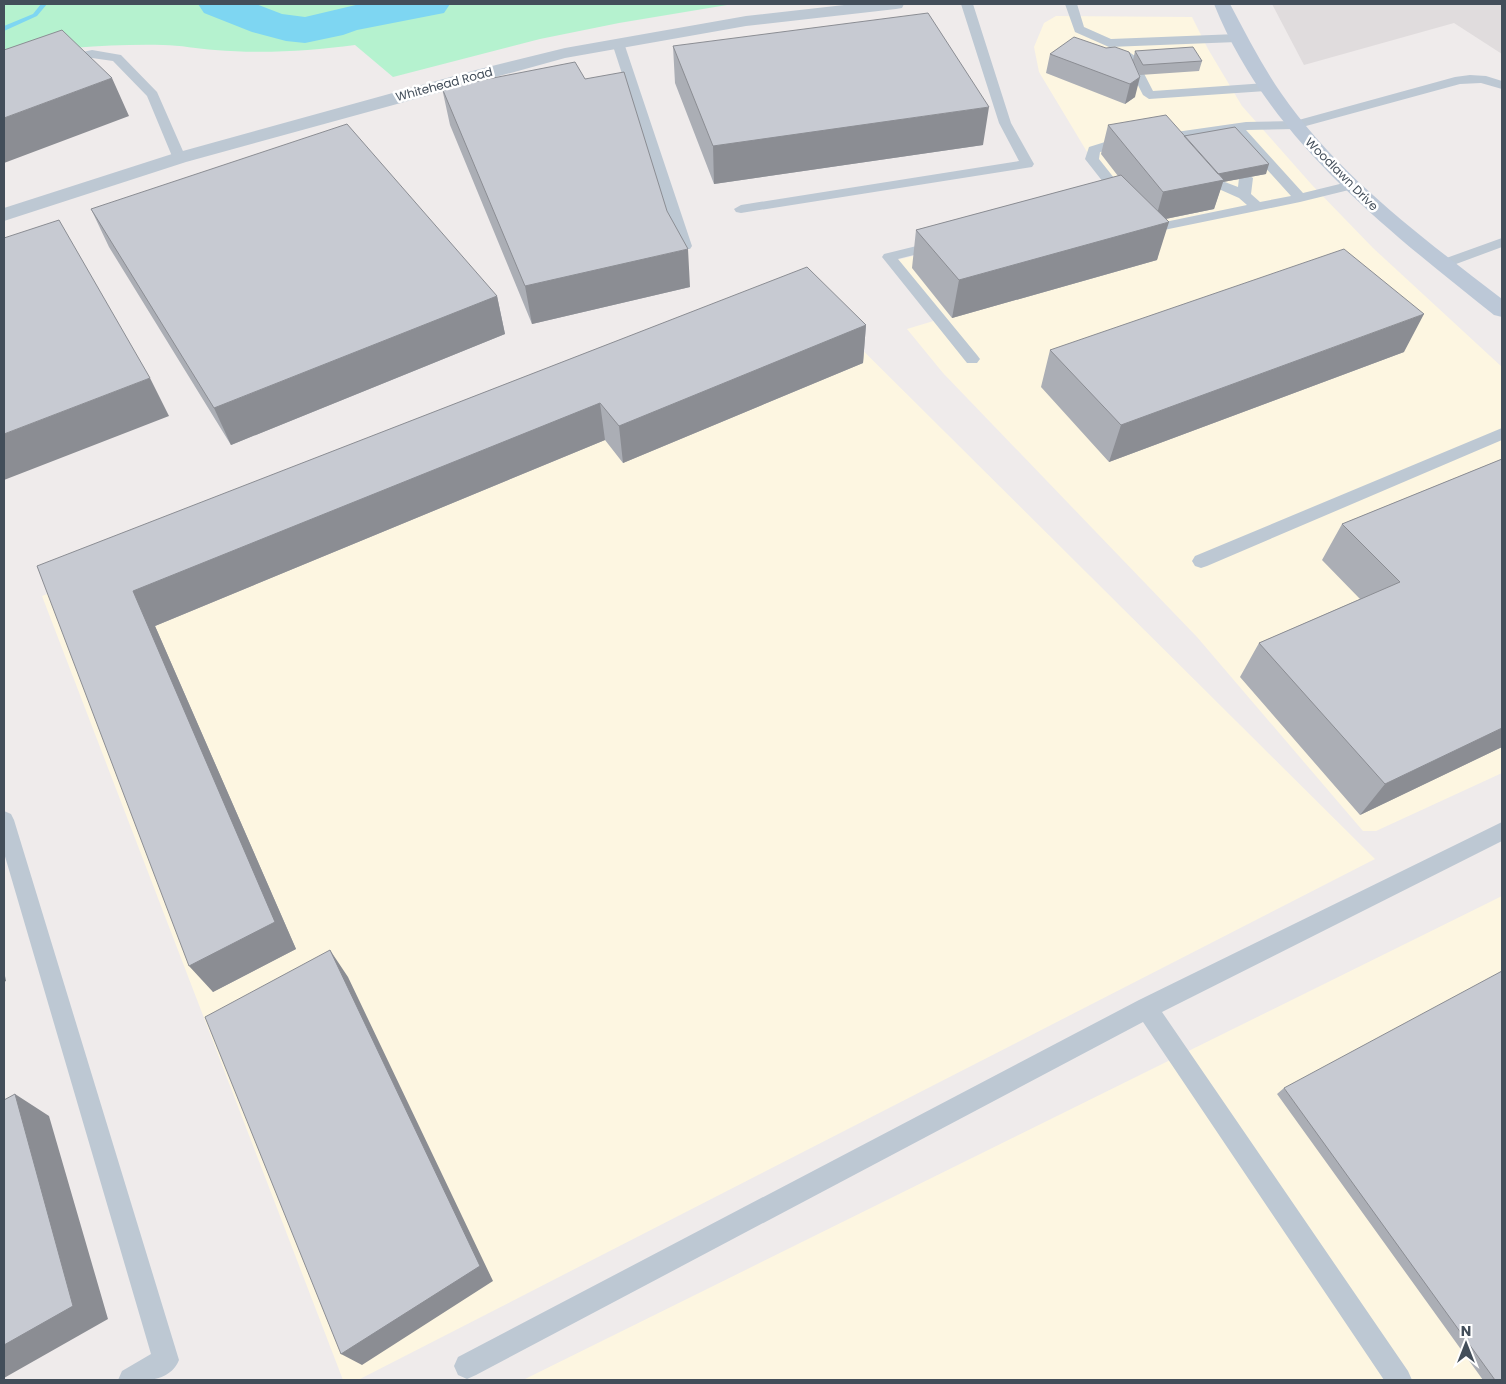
<svg xmlns="http://www.w3.org/2000/svg" width="1506" height="1384" font-family="Poppins,sans-serif">
<style>
.commercial{fill:#fdf6e1}
.education{fill:#e0dcdd}
.green{fill:#b5f2cf}
.lines{fill:none;stroke-linecap:round;stroke-linejoin:round}
.stream{fill:#7ed6f2;fill-rule:evenodd}
.river{fill:#7ed6f2;fill-rule:evenodd}
.service{fill:#bdc8d3;fill-rule:evenodd}
.minor{fill:#bdc8d3;fill-rule:evenodd}
.secondary{fill:#bcc8d7;fill-rule:evenodd}
.wall{fill:#abaeb5}
.shaded-wall{fill:#8b8d93}
.building{fill:#c7cad2;stroke:#8b8d93}
.labels{text-anchor:middle;dominant-baseline:central;stroke-width:5;stroke-linejoin:round;paint-order:stroke}
.far-street-label{font-size:12px;fill:#434e5a;stroke:#fff}
</style>
<rect width="100%" height="100%" fill="#efebeb"/>
<path class="commercial" d="M 1056,16 L 1192,17 L 1208,49 L 1242,106 L 1312,185 L 1373,248 L 1502,367 L 1502,773 L 1376,831 L 1363,831 L 1197,637 L 943,373 L 907,329 L 940,319 L 889,262 L 1119,205 L 1039,72 L 1034,47 L 1044,23 Z
M 803,291 L 1375,859 L 358,1380 L 343,1380 L 42,596 Z
M 1502,896 L 1502,1380 L 523,1380 Z"/>
<path class="education" d="M 1272,4 L 1502,4 L 1502,54 L 1454,23 L 1304,65 Z"/>
<path class="green" d="M 4,4 L 733,4 L 619,23 L 540,39 L 393,77 L 355,45 C 309,51 263,54 215,50 C 198,49 180,45 163,45 C 109,44 57,48 4,57 Z"/>
<g class="lines">
<path class="stream" d="M 41,4 L 47,4 L 37,16 L 4,31 L 4,26 L 33,14 Z"/>
<path class="river" d="M 198,4 L 256,4 L 282,14 L 305,17 L 360,4 L 450,4 L 444,13 L 357,30 L 343,35 L 305,43 L 286,41 L 252,32 L 204,13 Z"/>
<path class="service" d="M 961,4 L 973,4 L 1011,123 L 1034,164 L 1032,167 L 741,213 L 736,212 L 734,209 L 741,205 L 1019,161 L 999,123 Z
M 1065,4 L 1077,4 L 1084,27 L 1111,39 L 1237,34 L 1243,38 L 1237,42 L 1109,47 L 1075,32 Z
M 618,39 L 624,43 L 692,246 L 690,249 L 680,249 L 678,246 L 612,43 Z
M 92,50 L 121,55 L 157,92 L 186,158 L 184,161 L 174,161 L 147,96 L 113,61 L 92,58 L 64,64 L 58,60 L 60,57 Z
M 1129,52 L 1135,56 L 1153,91 L 1266,83 L 1272,87 L 1266,91 L 1149,99 L 1143,95 L 1123,56 Z
M 1470,75 L 1486,76 L 1502,81 L 1502,89 L 1481,83 L 1460,84 L 1295,129 L 1246,130 L 1303,193 L 1352,181 L 1357,182 L 1359,185 L 1357,188 L 1300,202 L 1159,231 L 1139,225 L 1137,222 L 1144,218 L 1160,223 L 1247,205 L 1239,198 L 1212,186 L 1210,183 L 1217,179 L 1238,187 L 1239,178 L 1246,174 L 1253,178 L 1251,194 L 1260,202 L 1291,196 L 1233,132 L 1160,142 L 1154,138 L 1155,135 L 1246,122 L 1295,121 L 1455,77 Z
M 1127,139 L 1134,143 L 1132,146 L 1100,152 L 1099,159 L 1130,198 L 1123,202 L 1118,201 L 1085,159 L 1089,147 L 1105,142 Z
M 1502,238 L 1502,247 L 1448,267 L 1438,267 L 1436,264 L 1438,261 Z
M 937,241 L 942,242 L 944,245 L 942,248 L 898,259 L 977,355 L 980,359 L 977,363 L 967,363 L 882,257 L 884,254 Z
M 1502,428 L 1502,440 L 1207,566 L 1201,568 L 1195,566 L 1192,561 L 1195,556 Z
M 4,811 L 11,814 L 14,820 L 179,1360 C 169,1384 140,1381 118,1380 L 122,1371 L 151,1354 L 4,853 Z
M 1502,822 L 1502,841 L 1162,1012 L 1408,1371 L 1412,1380 L 1384,1380 L 1143,1022 L 476,1375 L 467,1379 L 458,1375 L 454,1366 L 458,1357 L 1139,1000 Z"/>
<path class="minor" d="M 853,4 L 904,4 L 902,8 L 896,9 L 746,26 L 565,58 L 186,162 L 4,221 L 4,208 L 172,154 L 476,70 L 565,48 L 746,16 Z"/>
<path class="secondary" d="M 1214,4 L 1230,4 C 1246,34 1261,64 1281,93 C 1338,176 1423,238 1502,299 L 1502,317 L 1494,315 C 1385,228 1267,137 1214,4 Z"/>
</g>
<path class="wall" d="M 673,46 L 983,145 L 714,184 L 675,83 Z
M 1135,51 L 1202,61 L 1199,71 L 1140,75 L 1135,65 L 1135,97 L 1125,104 L 1046,73 L 1050,54 L 1133,60 Z
M 442,88 L 690,287 L 532,324 L 450,125 Z
M 1108,125 L 1184,136 L 1266,174 L 1223,182 L 1214,209 L 1166,219 L 1157,260 L 952,318 L 912,268 L 916,230 L 1118,176 L 1101,154 Z
M 91,209 L 497,296 L 505,334 L 231,445 L 109,247 Z
M 866,325 L 863,363 L 623,463 L 605,440 L 155,626 L 296,949 L 213,992 L 37,566 Z
M 1050,350 L 1404,352 L 1109,462 L 1041,387 Z
M 1502,459 L 1502,747 L 1360,815 L 1240,677 L 1259,643 L 1360,599 L 1322,560 L 1342,524 Z
M 1284,1088 L 1502,1380 L 1483,1380 L 1277,1094 Z"/>
<path class="shaded-wall" d="M 1140,77 L 1135,97 L 1125,104 L 1130,84 Z
M 112,78 L 129,116 L 4,163 L 4,118 Z
M 989,107 L 983,145 L 714,184 L 713,146 Z
M 1269,164 L 1266,174 L 1223,182 L 1214,209 L 1155,221 L 1163,192 L 1198,177 Z
M 1169,222 L 1157,260 L 952,318 L 959,280 Z
M 688,249 L 690,287 L 532,324 L 525,286 Z
M 497,296 L 505,334 L 231,445 L 214,408 Z
M 1424,314 L 1404,352 L 1109,462 L 1121,425 Z
M 866,325 L 863,363 L 623,463 L 619,426 Z
M 150,378 L 169,416 L 4,480 L 4,434 Z
M 600,403 L 605,440 L 155,626 L 296,949 L 213,992 L 189,966 L 133,591 Z
M 1502,728 L 1502,747 L 1360,815 L 1385,784 Z
M 330,950 L 348,977 L 493,1281 L 362,1365 L 341,1354 Z
M 4,971 L 6,981 L 4,982 Z
M 15,1094 L 49,1116 L 108,1319 L 4,1378 L 4,1345 Z"/>
<path class="building" d="M 928,13 L 989,107 L 713,146 L 673,46 Z
M 62,30 L 112,78 L 4,118 L 4,50 Z
M 1074,37 L 1106,48 L 1115,47 L 1129,52 L 1140,77 L 1130,84 L 1050,54 Z
M 1193,47 L 1202,61 L 1143,65 L 1135,51 Z
M 575,62 L 585,79 L 624,72 L 667,211 L 688,249 L 525,286 L 442,88 Z
M 1166,115 L 1224,180 L 1163,192 L 1108,125 Z
M 347,124 L 497,296 L 214,408 L 91,209 Z
M 1235,127 L 1269,164 L 1218,174 L 1184,136 Z
M 1121,175 L 1169,222 L 959,280 L 916,230 Z
M 59,220 L 150,378 L 4,434 L 4,238 Z
M 1344,249 L 1424,314 L 1121,425 L 1050,350 Z
M 807,267 L 866,325 L 619,426 L 600,403 L 133,591 L 275,922 L 189,966 L 37,566 Z
M 1502,459 L 1502,728 L 1385,784 L 1259,643 L 1400,582 L 1342,524 Z
M 330,950 L 480,1266 L 341,1354 L 205,1017 Z
M 1502,971 L 1502,1380 L 1495,1380 L 1284,1088 Z
M 15,1094 L 73,1306 L 4,1345 L 4,1100 Z"/>
<g class="labels">
<g class="far-street-label">
<text transform="translate(444 84) rotate(-15)">Whitehead Road</text>
<text transform="translate(1342 174) rotate(45)">Woodlawn Drive</text>
</g>
</g>
<rect width="1506" height="1384" fill="none" stroke="#434e5a" stroke-width="10"/>
<g transform="translate(1466 1344)" stroke="#ffffff" stroke-width="4" paint-order="stroke">
<path d="M0-4L9 19L0 12L-9 19Z" fill="#434e5a"/>
<text y="-8" font-size="14" font-weight="bold" text-anchor="middle" fill="#434e5a">N</text>
</g>
</svg>
